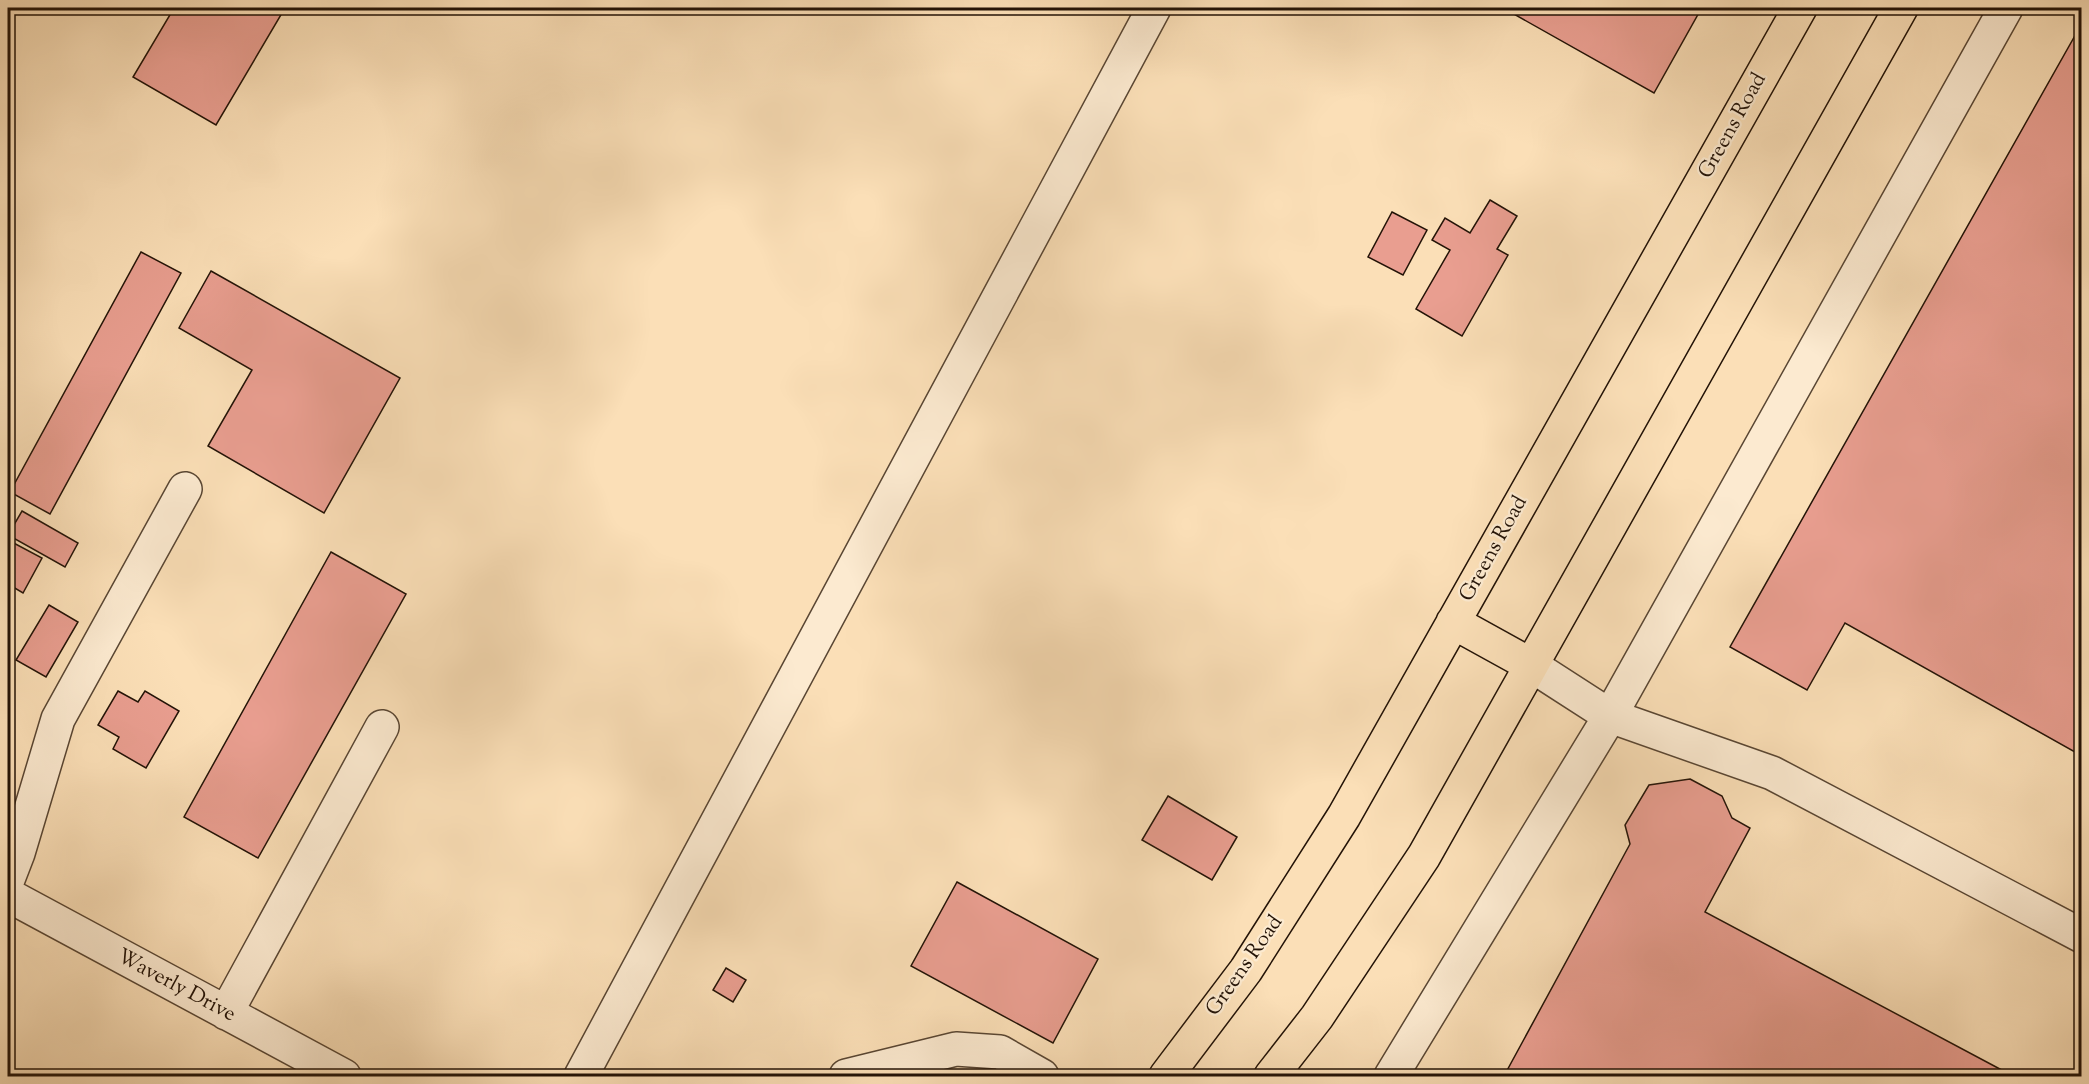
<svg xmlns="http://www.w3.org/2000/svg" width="2089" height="1084" font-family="'Sorts Mill Goudy',serif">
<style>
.building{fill:#e99e90;stroke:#231307;stroke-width:1.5}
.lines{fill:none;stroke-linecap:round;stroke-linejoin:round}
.minor-casing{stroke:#594633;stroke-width:36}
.major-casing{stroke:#231307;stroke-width:36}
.minor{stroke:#fcead0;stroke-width:33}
.major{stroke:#fbdfb7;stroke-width:33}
.labels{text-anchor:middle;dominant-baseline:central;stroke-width:4.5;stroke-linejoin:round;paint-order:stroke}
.street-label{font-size:21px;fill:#231307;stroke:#fcead0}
</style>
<rect width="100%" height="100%" fill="#fbdfb7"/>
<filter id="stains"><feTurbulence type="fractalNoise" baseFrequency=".00333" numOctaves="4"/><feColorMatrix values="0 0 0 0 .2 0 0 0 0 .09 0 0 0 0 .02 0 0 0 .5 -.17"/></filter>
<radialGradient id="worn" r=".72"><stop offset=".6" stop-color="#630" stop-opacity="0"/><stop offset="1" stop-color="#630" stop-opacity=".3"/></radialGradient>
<path class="building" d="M 174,8 L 285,8 L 216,125 L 133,77 Z
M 1515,8 L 1699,8 L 1701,9 L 1654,93 L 1512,13 Z
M 2081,25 L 2082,25 L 2082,756 L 1845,623 L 1807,690 L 1730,647 Z
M 1490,200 L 1517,216 L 1497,249 L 1508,255 L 1462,336 L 1416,309 L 1450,250 L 1432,240 L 1445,218 L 1470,233 Z
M 1392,212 L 1427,230 L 1403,275 L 1368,257 Z
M 141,252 L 181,273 L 50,514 L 10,492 Z
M 211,271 L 400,378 L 324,513 L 208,446 L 252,370 L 179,328 Z
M 22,511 L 78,543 L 65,567 L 8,535 Z
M 8,540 L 42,558 L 23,593 L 8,584 Z
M 331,552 L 406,594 L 258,858 L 184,817 Z
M 49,605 L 78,622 L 46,677 L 16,660 Z
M 118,691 L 138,702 L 145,691 L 179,711 L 146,768 L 113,749 L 119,737 L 98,725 Z
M 1690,779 L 1722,796 L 1732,818 L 1750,828 L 1705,912 L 2013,1076 L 1504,1076 L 1630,844 L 1625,825 L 1649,785 Z
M 1168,796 L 1237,837 L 1212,880 L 1142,840 Z
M 957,882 L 1098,959 L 1053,1043 L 911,966 Z
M 726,968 L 746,980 L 733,1002 L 713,990 Z"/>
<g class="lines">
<defs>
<path id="minor" d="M 1531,665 L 1610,716 L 1772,773 L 2082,936
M 8,879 L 18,853 L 58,719 L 185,489
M 8,895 L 344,1076
M 226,1013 L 382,727
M 581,1076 L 1154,8
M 846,1076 L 956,1049 L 1000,1052 L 1042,1076
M 1391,1076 L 1610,716 L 2006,8"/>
<path id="major" d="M 1453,622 L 1531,665
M 1166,1076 L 1246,970 L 1344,816 L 1800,8
M 1271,1076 L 1317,1017 L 1424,856 L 1901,8"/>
</defs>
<use href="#minor" class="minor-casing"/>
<use href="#major" class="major-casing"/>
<use href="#minor" class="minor"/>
<use href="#major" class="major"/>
</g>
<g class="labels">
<g class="street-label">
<text transform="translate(1733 126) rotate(-61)">Greens Road</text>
<text transform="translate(1494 549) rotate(-61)">Greens Road</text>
<text transform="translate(1245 966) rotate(-55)">Greens Road</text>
<text transform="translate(176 986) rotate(28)">Waverly Drive</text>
</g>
</g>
<rect width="2089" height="1084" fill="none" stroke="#fbdfb7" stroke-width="30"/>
<rect x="9" y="9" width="2071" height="1066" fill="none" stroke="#231307" stroke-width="3"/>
<rect x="15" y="15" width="2059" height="1054" fill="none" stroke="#231307" stroke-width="1.5"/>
<rect width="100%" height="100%" filter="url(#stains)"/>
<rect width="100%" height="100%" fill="url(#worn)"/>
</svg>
